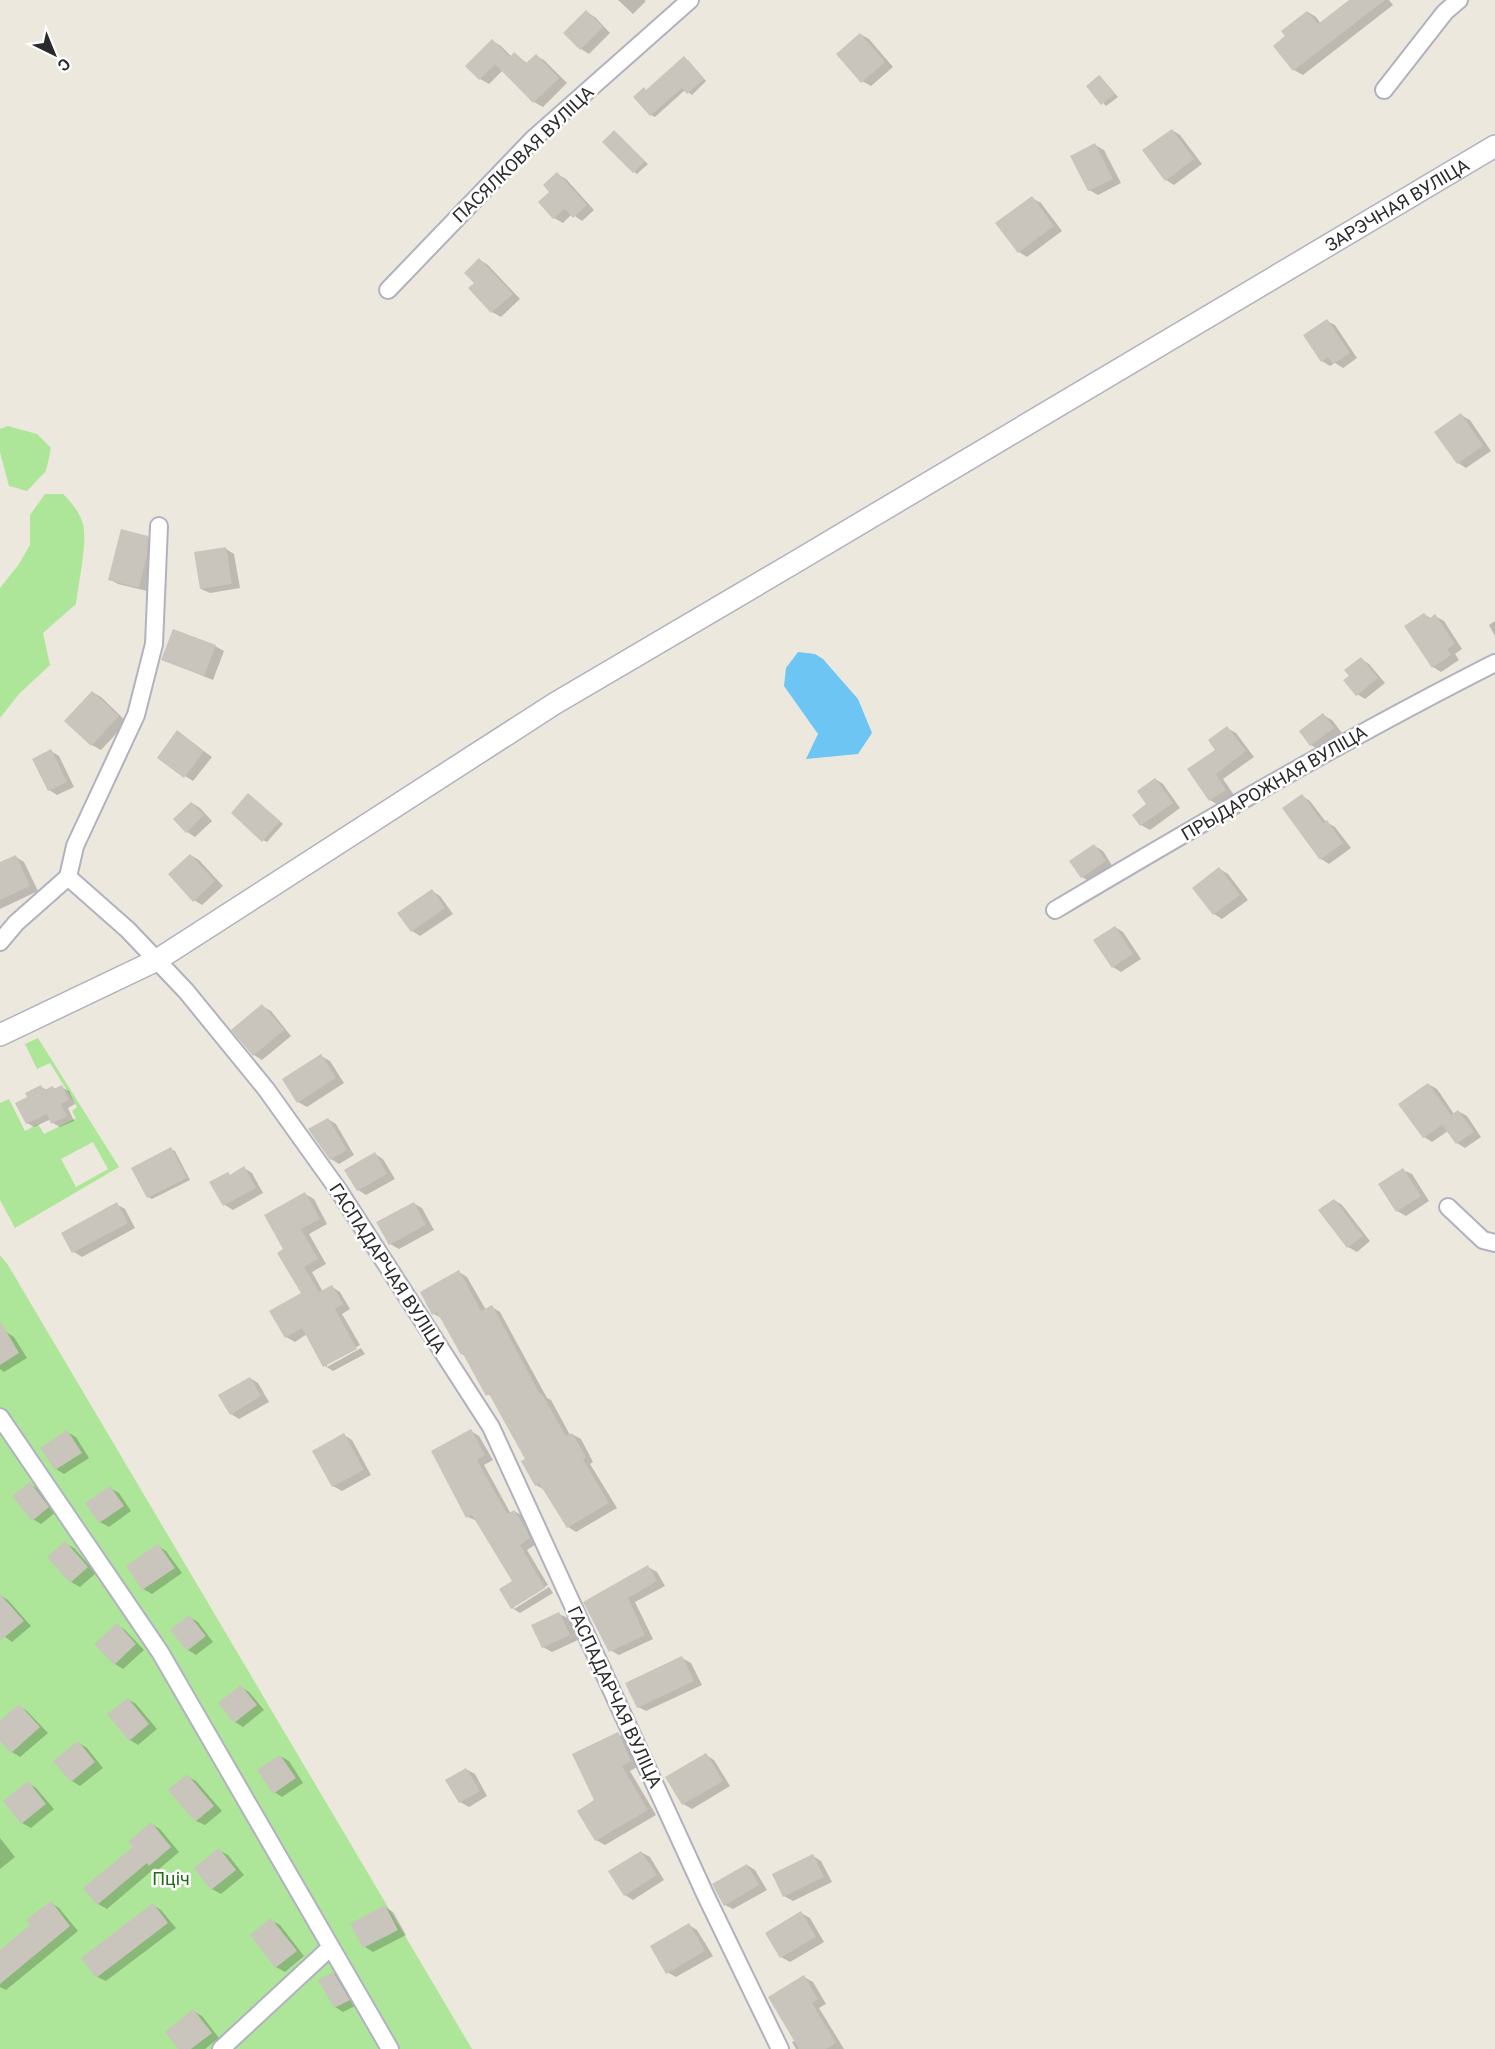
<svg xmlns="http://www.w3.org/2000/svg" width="1495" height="2049" font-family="Roboto,sans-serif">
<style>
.green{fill:#ade698;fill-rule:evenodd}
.water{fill:#6dc5f3}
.shadow{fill:#0003}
.building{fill:#c9c4bc}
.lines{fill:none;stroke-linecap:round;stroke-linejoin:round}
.minor-casing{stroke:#b1b2bf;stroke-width:20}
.tertiary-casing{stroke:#b1b2bf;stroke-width:24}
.minor{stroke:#fff;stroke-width:16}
.tertiary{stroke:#fff;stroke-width:21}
.labels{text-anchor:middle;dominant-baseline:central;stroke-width:5;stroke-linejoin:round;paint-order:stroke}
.street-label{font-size:18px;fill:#2b2b2b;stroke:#fff}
.park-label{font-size:18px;fill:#236b18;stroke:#fff}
</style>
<rect width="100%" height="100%" fill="#ede8dd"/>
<path class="green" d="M 8,426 L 37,434 L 51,448 L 46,471 L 27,491 L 9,486 L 0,452 L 0,429 Z
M 45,494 L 63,494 C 71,502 78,510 82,521 C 89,537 78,585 76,604 L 43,633 L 50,665 L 19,694 L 0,718 L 0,588 L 19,564 L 30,545 L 30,515 Z
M 38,1038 L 119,1167 L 15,1228 L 0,1200 L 0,1103 L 9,1099 L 25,1131 L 38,1124 L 44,1134 L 76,1118 L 72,1111 L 77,1107 L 50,1063 L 37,1069 L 25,1044 ZM 93,1142 L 108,1169 L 76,1187 L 61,1159 Z
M 0,1255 L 8,1265 L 472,2049 L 0,2049 Z"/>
<path class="water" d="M 798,652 L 815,654 L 823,659 L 858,699 L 872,733 L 858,754 L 806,759 L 818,734 L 784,686 L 786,668 Z"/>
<path class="shadow" d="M 618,0 L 644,0 L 646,1 L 633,14 Z
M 1351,0 L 1389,0 L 1393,5 L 1303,75 L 1294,70 L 1275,46 L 1308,12 L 1316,17 L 1321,24 Z
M 586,12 L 595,17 L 610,33 L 589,54 L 581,49 Z
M 860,34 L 869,39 L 893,67 L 871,86 L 862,81 Z
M 492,41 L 501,46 L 512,57 L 515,54 L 528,64 L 536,56 L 544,60 L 567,83 L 543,107 L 534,102 L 503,70 L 489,84 L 480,79 Z
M 688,60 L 706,81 L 692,95 L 685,90 L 655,117 L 651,115 L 647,91 Z
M 1100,76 L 1118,97 L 1106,106 L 1088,86 Z
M 1172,130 L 1180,135 L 1202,164 L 1174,185 L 1166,180 Z
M 614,132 L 648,164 L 637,174 L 634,172 Z
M 1095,145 L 1104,150 L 1121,183 L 1098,195 L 1089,190 Z
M 557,174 L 566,179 L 594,210 L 582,221 L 572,214 L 563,223 L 554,218 L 551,192 Z
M 1032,198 L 1041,203 L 1062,231 L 1027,257 L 1019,252 Z
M 480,260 L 488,265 L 520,299 L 501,317 L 492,312 L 470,288 L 476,283 Z
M 1327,321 L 1335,325 L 1357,358 L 1343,368 L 1335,363 L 1330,366 L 1322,361 Z
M 1461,415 L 1470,420 L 1491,451 L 1466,468 L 1458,463 Z
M 148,537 L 156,542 L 155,560 L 147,591 L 118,584 L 109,579 Z
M 226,549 L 234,554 L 240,588 L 210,593 L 201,589 Z
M 1424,614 L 1432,619 L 1435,616 L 1444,621 L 1462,649 L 1455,654 L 1459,660 L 1441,672 L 1433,667 Z
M 1495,621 L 1495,636 L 1489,625 Z
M 215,646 L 224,651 L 213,680 L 163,660 Z
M 1361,659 L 1369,664 L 1385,683 L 1365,699 L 1357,694 L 1351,676 Z
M 92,692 L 101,697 L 127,722 L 101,750 L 92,745 L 66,721 Z
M 1323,715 L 1332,720 L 1342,733 L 1319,750 L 1311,745 Z
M 1227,728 L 1236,733 L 1254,757 L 1223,779 L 1234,795 L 1218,805 L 1210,800 L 1218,750 Z
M 178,732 L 212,757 L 193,781 L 185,776 Z
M 51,751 L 59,756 L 74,787 L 57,795 L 49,790 Z
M 1155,779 L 1163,784 L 1180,808 L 1150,830 L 1141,825 L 1134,815 L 1149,805 Z
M 1302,796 L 1310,801 L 1326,822 L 1335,827 L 1351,848 L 1329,864 L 1321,859 Z
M 252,797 L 283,824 L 267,842 L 263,840 Z
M 192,803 L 200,808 L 212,821 L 195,837 L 187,832 Z
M 1095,846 L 1103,851 L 1113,867 L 1090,882 L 1082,877 Z
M 190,855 L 199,860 L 223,886 L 202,905 L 194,900 Z
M 16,857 L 24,862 L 38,891 L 0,909 L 0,864 Z
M 1220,869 L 1228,874 L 1248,900 L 1222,919 L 1214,914 Z
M 432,891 L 440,896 L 453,914 L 420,936 L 412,931 Z
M 1115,927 L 1123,932 L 1141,959 L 1121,972 L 1113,967 Z
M 262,1006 L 271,1011 L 291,1036 L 262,1060 L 254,1055 L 234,1030 Z
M 321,1056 L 330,1061 L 344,1083 L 307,1107 L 298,1102 Z
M 1428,1084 L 1437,1089 L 1454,1114 L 1458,1111 L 1467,1116 L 1481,1137 L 1465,1148 L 1457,1143 L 1448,1131 L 1432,1142 L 1424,1137 Z
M 41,1087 L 47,1090 L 61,1087 L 69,1091 L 75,1104 L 68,1108 L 74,1121 L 60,1127 L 53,1123 L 51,1119 L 34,1127 L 27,1123 L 29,1098 Z
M 328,1119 L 336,1124 L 354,1155 L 339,1164 L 331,1159 Z
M 171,1149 L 175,1151 L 190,1180 L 152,1199 L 148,1197 Z
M 375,1154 L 383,1159 L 395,1179 L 366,1195 L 358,1190 Z
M 244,1168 L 252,1173 L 263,1193 L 233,1210 L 225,1205 L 228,1174 L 231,1176 Z
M 1403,1170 L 1412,1174 L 1429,1201 L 1406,1216 L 1397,1211 Z
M 305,1194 L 314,1199 L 327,1224 L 309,1234 L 326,1264 L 312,1272 L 323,1292 L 332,1287 L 340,1292 L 350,1309 L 342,1314 L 360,1345 L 327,1363 L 327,1367 L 361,1348 L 365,1354 L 333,1371 L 325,1366 L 307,1334 L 295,1342 L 286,1337 L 303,1294 L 285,1250 Z
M 1334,1200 L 1342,1205 L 1370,1241 L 1357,1252 L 1348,1247 Z
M 413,1203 L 422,1208 L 434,1230 L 399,1249 L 390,1244 Z
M 116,1204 L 125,1209 L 135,1228 L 82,1257 L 74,1252 L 63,1233 Z
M 459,1272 L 467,1277 L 486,1310 L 492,1307 L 500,1312 L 547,1398 L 551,1400 L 570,1435 L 572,1434 L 581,1439 L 593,1462 L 590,1464 L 617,1508 L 576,1532 L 568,1527 L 545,1490 L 536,1485 L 527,1460 L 493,1397 L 487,1394 L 467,1357 L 462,1354 L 443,1319 L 434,1314 Z
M 6,1332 L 14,1337 L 27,1358 L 4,1372 L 0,1369 L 0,1336 Z
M 250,1378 L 258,1383 L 269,1402 L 239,1419 L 231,1414 Z
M 471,1431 L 479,1436 L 493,1460 L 484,1465 L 511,1514 L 514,1511 L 523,1516 L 538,1543 L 527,1550 L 548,1585 L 514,1605 L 514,1609 L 549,1587 L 553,1593 L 520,1613 L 512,1608 L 514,1581 L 477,1521 L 468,1517 Z
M 67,1432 L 76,1437 L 89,1458 L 64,1474 L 56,1469 Z
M 344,1435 L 352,1440 L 371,1475 L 342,1491 L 333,1486 Z
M 30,1484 L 38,1489 L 56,1512 L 41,1524 L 33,1519 Z
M 110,1488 L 119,1493 L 131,1511 L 109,1527 L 100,1522 Z
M 65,1543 L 74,1548 L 96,1573 L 80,1587 L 71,1582 L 49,1557 Z
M 158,1546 L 166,1551 L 182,1573 L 152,1594 L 143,1589 L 128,1567 Z
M 648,1567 L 657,1572 L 665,1586 L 635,1602 L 653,1639 L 619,1655 L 610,1650 L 585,1602 Z
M 0,1595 L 8,1600 L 31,1626 L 12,1642 L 0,1633 Z
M 559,1614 L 568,1618 L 578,1640 L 552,1652 L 543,1647 Z
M 189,1617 L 198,1622 L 213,1642 L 196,1655 L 188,1650 Z
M 117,1625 L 125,1630 L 144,1650 L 123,1669 L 115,1664 Z
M 682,1658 L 691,1663 L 702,1685 L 646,1711 L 638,1707 Z
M 241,1687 L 249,1692 L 264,1710 L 243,1727 L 235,1722 Z
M 128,1699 L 136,1704 L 157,1729 L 138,1745 L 130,1740 Z
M 19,1706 L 27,1711 L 48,1733 L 20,1757 L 12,1752 L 0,1739 L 0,1723 Z
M 618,1734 L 626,1739 L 639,1766 L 630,1771 L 656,1815 L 605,1845 L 596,1840 L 596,1801 Z
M 79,1743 L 87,1748 L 103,1768 L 80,1786 L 72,1781 Z
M 706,1755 L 714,1760 L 730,1786 L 692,1809 L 683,1804 Z
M 280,1756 L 289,1761 L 303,1783 L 282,1797 L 274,1792 Z
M 466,1769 L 475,1774 L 487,1796 L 469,1807 L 460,1802 Z
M 187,1776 L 196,1781 L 222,1811 L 205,1825 L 196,1821 Z
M 28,1783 L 36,1788 L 54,1809 L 31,1828 L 22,1823 Z
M 151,1824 L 160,1829 L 179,1852 L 158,1870 L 155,1868 L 107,1909 L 98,1904 Z
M 0,1838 L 15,1857 L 0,1869 Z
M 219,1850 L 228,1855 L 244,1875 L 221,1894 L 212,1889 Z
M 641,1852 L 650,1857 L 664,1880 L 633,1900 L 625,1895 Z
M 813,1856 L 821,1861 L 832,1882 L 793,1901 L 784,1896 Z
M 747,1865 L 755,1870 L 767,1890 L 733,1909 L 725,1905 Z
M 51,1903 L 59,1908 L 78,1931 L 6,1990 L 0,1987 L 0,1952 L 32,1925 Z
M 153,1905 L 161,1910 L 176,1928 L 106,1981 L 97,1977 Z
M 385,1907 L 393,1912 L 406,1935 L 373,1952 L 365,1947 Z
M 801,1913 L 810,1918 L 824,1942 L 790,1962 L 781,1957 L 767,1933 Z
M 271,1920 L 280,1925 L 304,1956 L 285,1972 L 276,1967 Z
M 689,1925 L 697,1930 L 713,1956 L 676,1977 L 667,1972 Z
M 333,1973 L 342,1978 L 357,2005 L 343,2012 L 335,2007 Z
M 804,1977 L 813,1982 L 826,2004 L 819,2008 L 844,2049 L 796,2049 L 792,2042 L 796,2040 Z
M 193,2011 L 202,2016 L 219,2038 L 205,2049 L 180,2049 Z"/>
<path class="building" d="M 1349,0 L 1385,0 L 1293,71 L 1273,46 L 1285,36 L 1281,31 L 1307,11 L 1318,24 Z
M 586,10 L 603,27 L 580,50 L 563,33 Z
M 860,33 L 885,62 L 861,83 L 836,54 Z
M 492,39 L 510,57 L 514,52 L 526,63 L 536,54 L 559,78 L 533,103 L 495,64 L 479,80 L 465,66 Z
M 684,56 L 704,79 L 687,94 L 682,88 L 650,116 L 633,97 L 644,87 L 646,90 Z
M 1099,75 L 1115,94 L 1101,105 L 1086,86 Z
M 1172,129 L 1194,159 L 1165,181 L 1142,150 Z
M 614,130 L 645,161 L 633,173 L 602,142 Z
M 1095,143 L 1113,179 L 1088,191 L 1070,156 Z
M 557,172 L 587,205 L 573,218 L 565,209 L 553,219 L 538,202 L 549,192 L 543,185 Z
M 1032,196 L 1054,226 L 1018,253 L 995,223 Z
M 479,258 L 513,294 L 491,313 L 468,288 L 474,283 L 464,273 Z
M 1327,319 L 1350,353 L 1333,364 L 1328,357 L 1321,362 L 1303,335 Z
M 1461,413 L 1483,446 L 1457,464 L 1434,432 Z
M 121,529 L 148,536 L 147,555 L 139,588 L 108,580 Z
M 226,547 L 232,584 L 200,589 L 194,552 Z
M 1424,613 L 1429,619 L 1435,614 L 1455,644 L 1447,649 L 1451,655 L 1432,668 L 1404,626 Z
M 173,629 L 216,645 L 204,676 L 161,660 Z
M 1361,657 L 1378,678 L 1356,696 L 1343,680 L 1349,676 L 1344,670 Z
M 92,691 L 119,716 L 91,746 L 64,721 Z
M 1323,713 L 1334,728 L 1310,746 L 1299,731 Z
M 1227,726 L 1246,751 L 1216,774 L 1226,790 L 1209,801 L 1187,769 L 1215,750 L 1208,740 Z
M 177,730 L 204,751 L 184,778 L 157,758 Z
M 51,749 L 67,782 L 48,791 L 32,759 Z
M 1155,778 L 1173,803 L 1140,826 L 1132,815 L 1146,804 L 1137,791 Z
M 248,793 L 280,821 L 262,842 L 231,813 Z
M 1302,794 L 1323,823 L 1327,820 L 1343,843 L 1320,860 L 1282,808 Z
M 191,802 L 204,815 L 186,833 L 173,819 Z
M 1094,844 L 1106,861 L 1081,878 L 1069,861 Z
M 190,854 L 215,881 L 193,902 L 168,874 Z
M 16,855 L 30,886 L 0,900 L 0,862 Z
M 1219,867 L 1240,895 L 1213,915 L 1192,888 Z
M 432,889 L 445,908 L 411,932 L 397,913 Z
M 1115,926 L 1133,954 L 1112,968 L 1093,940 Z
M 262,1004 L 284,1030 L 253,1056 L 231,1030 Z
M 321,1054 L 336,1078 L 297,1103 L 282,1079 Z
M 1428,1083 L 1451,1115 L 1458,1110 L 1474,1132 L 1456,1144 L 1442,1125 L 1423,1138 L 1398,1104 Z
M 41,1085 L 44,1090 L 53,1086 L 54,1089 L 62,1085 L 69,1100 L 61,1104 L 67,1116 L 51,1124 L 47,1114 L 26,1124 L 15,1103 L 27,1097 L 25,1093 Z
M 328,1118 L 347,1150 L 330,1160 L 308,1129 Z
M 171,1147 L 187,1178 L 147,1198 L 131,1168 Z
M 375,1152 L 387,1174 L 357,1191 L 344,1170 Z
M 244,1166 L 256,1188 L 223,1206 L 209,1182 L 228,1172 L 230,1175 Z
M 1403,1168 L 1421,1196 L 1396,1212 L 1378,1184 Z
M 305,1192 L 320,1219 L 301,1229 L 318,1259 L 304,1267 L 319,1292 L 332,1285 L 343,1304 L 335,1309 L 357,1349 L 323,1367 L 302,1328 L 285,1338 L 269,1311 L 301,1293 L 277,1253 L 283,1249 L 264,1215 Z
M 1334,1199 L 1363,1236 L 1347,1248 L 1318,1210 Z
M 117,1202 L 128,1223 L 72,1253 L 61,1233 Z
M 414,1202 L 426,1225 L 389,1245 L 376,1222 Z
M 459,1270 L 481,1311 L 492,1305 L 540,1394 L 542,1394 L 566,1436 L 572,1433 L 586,1457 L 583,1459 L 609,1503 L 567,1528 L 539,1483 L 535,1486 L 521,1461 L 525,1459 L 489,1394 L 486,1396 L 463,1354 L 461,1355 L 437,1312 L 432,1315 L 420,1292 Z
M 0,1321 L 19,1353 L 0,1365 Z
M 250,1377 L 261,1396 L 230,1415 L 218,1395 Z
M 471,1429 L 485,1455 L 477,1460 L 507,1514 L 514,1510 L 527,1531 L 530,1538 L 520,1545 L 545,1588 L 511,1609 L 499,1589 L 512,1581 L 472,1515 L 466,1518 L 431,1451 Z
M 67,1430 L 82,1453 L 55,1470 L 40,1448 Z
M 344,1433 L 364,1470 L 332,1487 L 312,1451 Z
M 30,1482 L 49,1507 L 32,1521 L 12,1496 Z
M 110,1486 L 124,1506 L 99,1523 L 85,1503 Z
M 65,1541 L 88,1567 L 70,1583 L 47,1557 Z
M 158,1544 L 175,1568 L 142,1590 L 126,1566 Z
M 648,1565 L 657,1581 L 628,1598 L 645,1635 L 609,1652 L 583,1602 Z
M 0,1594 L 24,1621 L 0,1641 Z
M 559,1612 L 570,1635 L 542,1648 L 531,1625 Z
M 189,1615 L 206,1636 L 187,1651 L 170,1630 Z
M 117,1623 L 136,1644 L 114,1665 L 94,1644 Z
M 682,1656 L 694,1681 L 637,1708 L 625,1683 Z
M 241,1685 L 257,1705 L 234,1723 L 218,1703 Z
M 128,1698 L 149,1724 L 129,1741 L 107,1714 Z
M 19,1704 L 40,1727 L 11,1753 L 0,1741 L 0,1721 Z
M 618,1732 L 631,1761 L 622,1766 L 648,1810 L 595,1841 L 577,1811 L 594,1800 L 572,1754 Z
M 78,1741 L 95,1762 L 71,1782 L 53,1761 Z
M 706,1753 L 723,1781 L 682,1805 L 665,1777 Z
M 280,1755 L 296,1778 L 273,1794 L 257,1770 Z
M 466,1768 L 480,1791 L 459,1803 L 445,1780 Z
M 187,1774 L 214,1806 L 195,1822 L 168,1790 Z
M 28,1781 L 46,1804 L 21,1824 L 3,1801 Z
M 151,1822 L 171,1847 L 149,1866 L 147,1863 L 97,1905 L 83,1888 L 133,1847 L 128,1842 Z
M 219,1848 L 236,1870 L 211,1890 L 194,1868 Z
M 641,1851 L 657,1875 L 624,1896 L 608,1871 Z
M 813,1854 L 824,1877 L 783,1897 L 772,1874 Z
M 747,1864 L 759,1885 L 724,1906 L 712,1884 Z
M 51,1901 L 70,1926 L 0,1984 L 0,1950 L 30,1925 L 26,1920 Z
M 153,1903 L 168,1923 L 96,1978 L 81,1958 Z
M 385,1905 L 398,1930 L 363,1948 L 350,1924 Z
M 801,1911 L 816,1937 L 780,1958 L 765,1933 Z
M 271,1918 L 297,1951 L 275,1968 L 250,1935 Z
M 689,1923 L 705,1951 L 666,1974 L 650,1946 Z
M 333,1972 L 350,2000 L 334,2008 L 318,1980 Z
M 804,1975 L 818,1999 L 812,2003 L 836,2043 L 826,2049 L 799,2049 L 768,1997 Z
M 193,2009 L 212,2033 L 191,2049 L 178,2049 L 165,2032 Z"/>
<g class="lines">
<defs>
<path id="minor" d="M 1384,90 L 1445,12 L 1459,0
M 388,290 L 533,139 L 690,0
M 159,526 L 154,644 L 136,715 L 75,846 L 68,877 L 128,930 L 186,991 L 266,1089 L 339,1191 L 491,1427 L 705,1894 L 780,2049
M 1055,910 C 1200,824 1345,739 1495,663
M 0,942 L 16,923 L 68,877
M 1448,1207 L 1483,1240 L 1495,1243
M 0,1417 L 160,1652 L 390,2049
M 221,2049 L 331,1947"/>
<g id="tertiary">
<path id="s1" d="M 0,1035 L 157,960 L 554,704 L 792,564 L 1495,146"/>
</g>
</defs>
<use href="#minor" class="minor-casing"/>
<use href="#tertiary" class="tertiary-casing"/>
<use href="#minor" class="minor"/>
<use href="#tertiary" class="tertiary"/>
</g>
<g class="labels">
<g class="street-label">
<text transform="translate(523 154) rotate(-44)">ПАСЯЛКОВАЯ ВУЛІЦА</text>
<text stroke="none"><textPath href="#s1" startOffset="1626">ЗАРЭЧНАЯ ВУЛІЦА</textPath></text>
<text transform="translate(1274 783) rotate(-30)">ПРЫДАРОЖНАЯ ВУЛІЦА</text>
<text transform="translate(388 1268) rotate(57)">ГАСПАДАРЧАЯ ВУЛІЦА</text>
<text transform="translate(615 1697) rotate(65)">ГАСПАДАРЧАЯ ВУЛІЦА</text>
</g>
<g class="park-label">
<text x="171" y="1878">Пціч</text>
</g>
</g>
<g transform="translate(54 54) rotate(137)" stroke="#ffffff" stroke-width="4.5" paint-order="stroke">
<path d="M0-4.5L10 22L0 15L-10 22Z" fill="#2b2b2b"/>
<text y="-9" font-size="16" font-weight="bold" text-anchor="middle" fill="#2b2b2b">С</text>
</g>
</svg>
